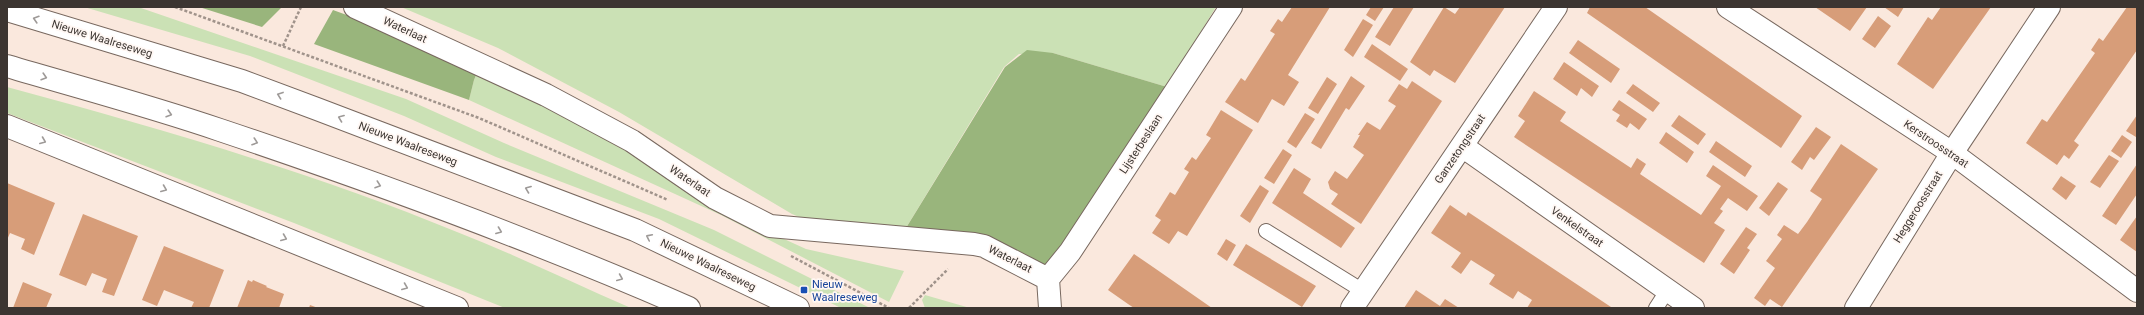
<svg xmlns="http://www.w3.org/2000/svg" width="2144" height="315" font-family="Roboto,sans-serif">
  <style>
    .green { fill: #cbe1b5 }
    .forest { fill: #99b57c }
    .building { fill: #d79d79 }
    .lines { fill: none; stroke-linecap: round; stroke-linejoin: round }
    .service-casing { stroke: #78685f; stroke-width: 16 }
    .minor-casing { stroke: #78685f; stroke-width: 24 }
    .tertiary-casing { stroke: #78685f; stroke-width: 24 }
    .path { stroke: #a0938b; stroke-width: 2.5; stroke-dasharray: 3 2; stroke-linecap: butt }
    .service { stroke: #fff; stroke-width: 14 }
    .minor { stroke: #fff; stroke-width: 22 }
    .tertiary { stroke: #fff; stroke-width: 22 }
    .oneway { stroke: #9e9a98 }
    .transit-dot { fill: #1a4fb4; stroke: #fff7f3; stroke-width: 1.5 }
    .labels { text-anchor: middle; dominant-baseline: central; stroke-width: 3.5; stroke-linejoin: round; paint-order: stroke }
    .street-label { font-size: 11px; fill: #3c3531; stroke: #fff7f3 }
    .transit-label { font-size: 11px; fill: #164399; stroke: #fff7f3; text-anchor: start }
  </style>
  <rect width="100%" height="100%" fill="#fae8dd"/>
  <!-- green -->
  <path class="green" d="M84,7H138L406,99L504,143L714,230L870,308H841L659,219L496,157L404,116L250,56Z
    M401,7H1216L1167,87L1053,53L1019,54L1004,67L898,241L818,225L792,214L619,112L498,48Z
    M479,68L569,115L753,225L806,249L904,271L889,302L721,215L469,100L474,80Z
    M7,87C158,128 311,172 457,232C516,255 573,283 631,308H505L294,223L7,113Z
    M925,295L970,308H925L922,300Z"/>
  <!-- forest -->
  <path class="forest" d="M199,7H282L262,27Z
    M333,10L426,44L479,68L474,80L469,100L314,44Z
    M1027,50L1053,53L1167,87L1053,268L898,241L1005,67Z"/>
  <!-- building -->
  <path class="building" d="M1292,7H1330L1288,75L1299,82L1284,106L1272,99L1258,123L1225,102L1241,78L1245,81L1275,34L1270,31L1278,19L1282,22Z
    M1371,7H1384L1375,21L1366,15Z
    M1394,7H1414L1390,46L1375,37Z
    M1444,7L1455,14L1460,7H1505L1455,83L1434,70L1430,76L1410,62Z
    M1590,7H1645L1802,116L1781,148L1587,13Z
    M1815,7H1867L1850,31Z
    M1884,7H1904L1898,17Z
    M1941,7H1991L1933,89L1897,64L1928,17L1932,20Z
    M2127,7H2137V50L2074,141L2079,145L2069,159L2064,155L2057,165L2026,143L2042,119L2047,122L2095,53L2091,50L2099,38L2103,41Z
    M1878,16L1891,26L1875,48L1862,39Z
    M1363,19L1373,25L1353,57L1344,50Z
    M1578,40L1620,69L1611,83L1569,53Z
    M1372,44L1408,69L1400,81L1364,57Z
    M1564,62L1599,86L1592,97L1581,88L1577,96L1553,79Z
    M1351,76L1365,86L1349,110L1346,108L1321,149L1311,143Z
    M1327,77L1337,84L1318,114L1308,108Z
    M1412,81L1442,101L1361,224L1331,204L1338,194L1330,189L1328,182L1335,171L1347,179L1364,155L1353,147L1360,135H1358L1367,122L1380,130L1396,106L1388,101L1399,84L1407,89Z
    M1633,84L1660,103L1653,112L1626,93Z
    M1534,91L1566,112L1560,121L1631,168L1637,158L1646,164L1640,174L1701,215L1721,186L1706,176L1713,165L1758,196L1747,211L1728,198L1720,209L1723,211L1714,223L1725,230L1704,263L1514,137L1525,121L1518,116Z
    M1619,100L1647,119L1639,130L1630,123L1627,128L1616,121L1620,115L1612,110Z
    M1221,110L1253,130L1187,236L1178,231L1169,244L1152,233L1161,220L1155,216L1170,192L1175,195L1189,172L1184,169L1192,157L1196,160L1211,138L1206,135Z
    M1305,113L1315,119L1296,148L1287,142Z
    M1679,115L1706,134L1698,145L1671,126Z
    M2137,115V135L2136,137L2126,131Z
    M1816,127L1831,137L1814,160L1810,157L1802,170L1791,162Z
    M1666,132L1694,152L1687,163L1659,143Z
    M2122,135L2132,142L2121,158L2111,151Z
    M1716,141L1752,166L1745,177L1709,152Z
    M1841,144L1878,169L1782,307L1770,299L1765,306L1754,298L1775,268L1766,261L1782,239L1777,235L1784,225L1798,234L1807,222L1822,199L1810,191Z
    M1283,149L1292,155L1274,184L1264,178Z
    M2109,155L2119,161L2100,188L2090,182Z
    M2137,164V194L2116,225L2102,216Z
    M1294,168L1311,179L1303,193L1355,228L1341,248L1272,203Z
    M2061,176L2076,186L2066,200L2052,189Z
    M1778,182L1788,189L1769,216L1759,208Z
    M7,183L55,203L34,255L21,249L25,239L10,233L7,240Z
    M1260,185L1269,191L1250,223L1240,216Z
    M1450,205L1466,216L1468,212L1611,307L1527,308L1532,300L1518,291L1513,299L1489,284L1495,275L1471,260L1461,274L1451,267L1461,253L1431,233Z
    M83,214L138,236L114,296L102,292L107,279L92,273L86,286L59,275Z
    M2137,216V252L2120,240Z
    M1746,227L1757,234L1747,248L1750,250L1734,274L1720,264Z
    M1226,239L1236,245L1227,261L1217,254Z
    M1246,244L1316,286L1302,307L1233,265Z
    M164,246L224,270L209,308H191L194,302L164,290L157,306L142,300Z
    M1134,254L1153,267L1212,308H1134L1128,304L1108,290Z
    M248,280L252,282L253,280L267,286L266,287L284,294L279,308H237Z
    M23,282L52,294L46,308H13Z
    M1416,290L1440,306L1445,299L1459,308H1404Z
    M310,305L318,308H309Z"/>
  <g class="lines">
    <defs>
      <path id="service" d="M1266,231L1363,291
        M1656,308L1667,291"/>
      <path id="minor" d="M355,7L546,95L632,141L715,198L770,226L974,244L984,246L1048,279
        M1728,7L1952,153L2137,291
        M7,126L457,308
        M1462,146L1693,308
        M1048,279L1070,252L1231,7
        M1048,279L1050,308
        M1352,308L1556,7
        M1856,308L1952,153L2049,7"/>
      <path id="tertiary" d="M7,10L242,81L317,109L635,230L798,308
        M7,66C78,87 150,106 220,130C378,183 536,241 689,308"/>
    </defs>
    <!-- service casing -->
    <use href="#service" class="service-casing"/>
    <!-- minor casing -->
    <use href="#minor" class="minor-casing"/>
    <!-- tertiary casing -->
    <use href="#tertiary" class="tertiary-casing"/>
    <!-- path -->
    <path class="path" d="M175,7L479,118L668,200
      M283,46L301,7
      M791,256L889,308
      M909,308L948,269"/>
    <!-- service -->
    <use href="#service" class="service"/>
    <!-- minor -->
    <use href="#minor" class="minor"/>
    <!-- tertiary -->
    <use href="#tertiary" class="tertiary"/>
  </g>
  <!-- one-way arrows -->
  <defs><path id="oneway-chevron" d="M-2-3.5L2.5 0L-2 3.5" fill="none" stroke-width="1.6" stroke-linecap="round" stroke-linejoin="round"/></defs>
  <g class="oneway">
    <use href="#oneway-chevron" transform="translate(36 19) rotate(-163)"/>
    <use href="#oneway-chevron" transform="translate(44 77) rotate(17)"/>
    <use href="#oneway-chevron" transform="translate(280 95) rotate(-160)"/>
    <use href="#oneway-chevron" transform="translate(169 114) rotate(17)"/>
    <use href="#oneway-chevron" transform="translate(341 118) rotate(-159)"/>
    <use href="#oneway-chevron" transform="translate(43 141) rotate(22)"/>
    <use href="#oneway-chevron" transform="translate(255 142) rotate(19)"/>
    <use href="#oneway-chevron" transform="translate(378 185) rotate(19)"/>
    <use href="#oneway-chevron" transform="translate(164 189) rotate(22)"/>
    <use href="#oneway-chevron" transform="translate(528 189) rotate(-159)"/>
    <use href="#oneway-chevron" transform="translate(499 231) rotate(21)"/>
    <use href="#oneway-chevron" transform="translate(649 237) rotate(-154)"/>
    <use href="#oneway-chevron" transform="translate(284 238) rotate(22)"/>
    <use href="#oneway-chevron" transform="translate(620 278) rotate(23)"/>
    <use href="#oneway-chevron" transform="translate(405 287) rotate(22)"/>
  </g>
  <!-- markers -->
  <rect class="transit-dot" x="800" y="286" width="8" height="8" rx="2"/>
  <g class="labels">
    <!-- street labels -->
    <g class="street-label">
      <text transform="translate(405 30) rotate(25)">Waterlaat</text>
      <text transform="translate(102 39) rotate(17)">Nieuwe Waalreseweg</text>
      <text transform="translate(408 144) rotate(21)">Nieuwe Waalreseweg</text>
      <text transform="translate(1141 144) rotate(-57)">Lijsterbeslaan</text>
      <text transform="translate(1936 144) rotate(34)">Kerstroosstraat</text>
      <text transform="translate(1460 149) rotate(-56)">Ganzetongstraat</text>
      <text transform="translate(690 181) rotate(34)">Waterlaat</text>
      <text transform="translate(1918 207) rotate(-58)">Heggeroosstraat</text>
      <text transform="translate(1577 227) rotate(35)">Venkelstraat</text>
      <text transform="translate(1010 259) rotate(27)">Waterlaat</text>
      <text transform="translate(708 265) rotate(26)">Nieuwe Waalreseweg</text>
    </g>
    <!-- transit labels -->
    <g class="transit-label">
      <text x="812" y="284">Nieuw<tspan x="812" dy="13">Waalreseweg</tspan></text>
    </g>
  </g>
  <!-- border -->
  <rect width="2144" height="315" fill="none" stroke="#3c3531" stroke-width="16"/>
</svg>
